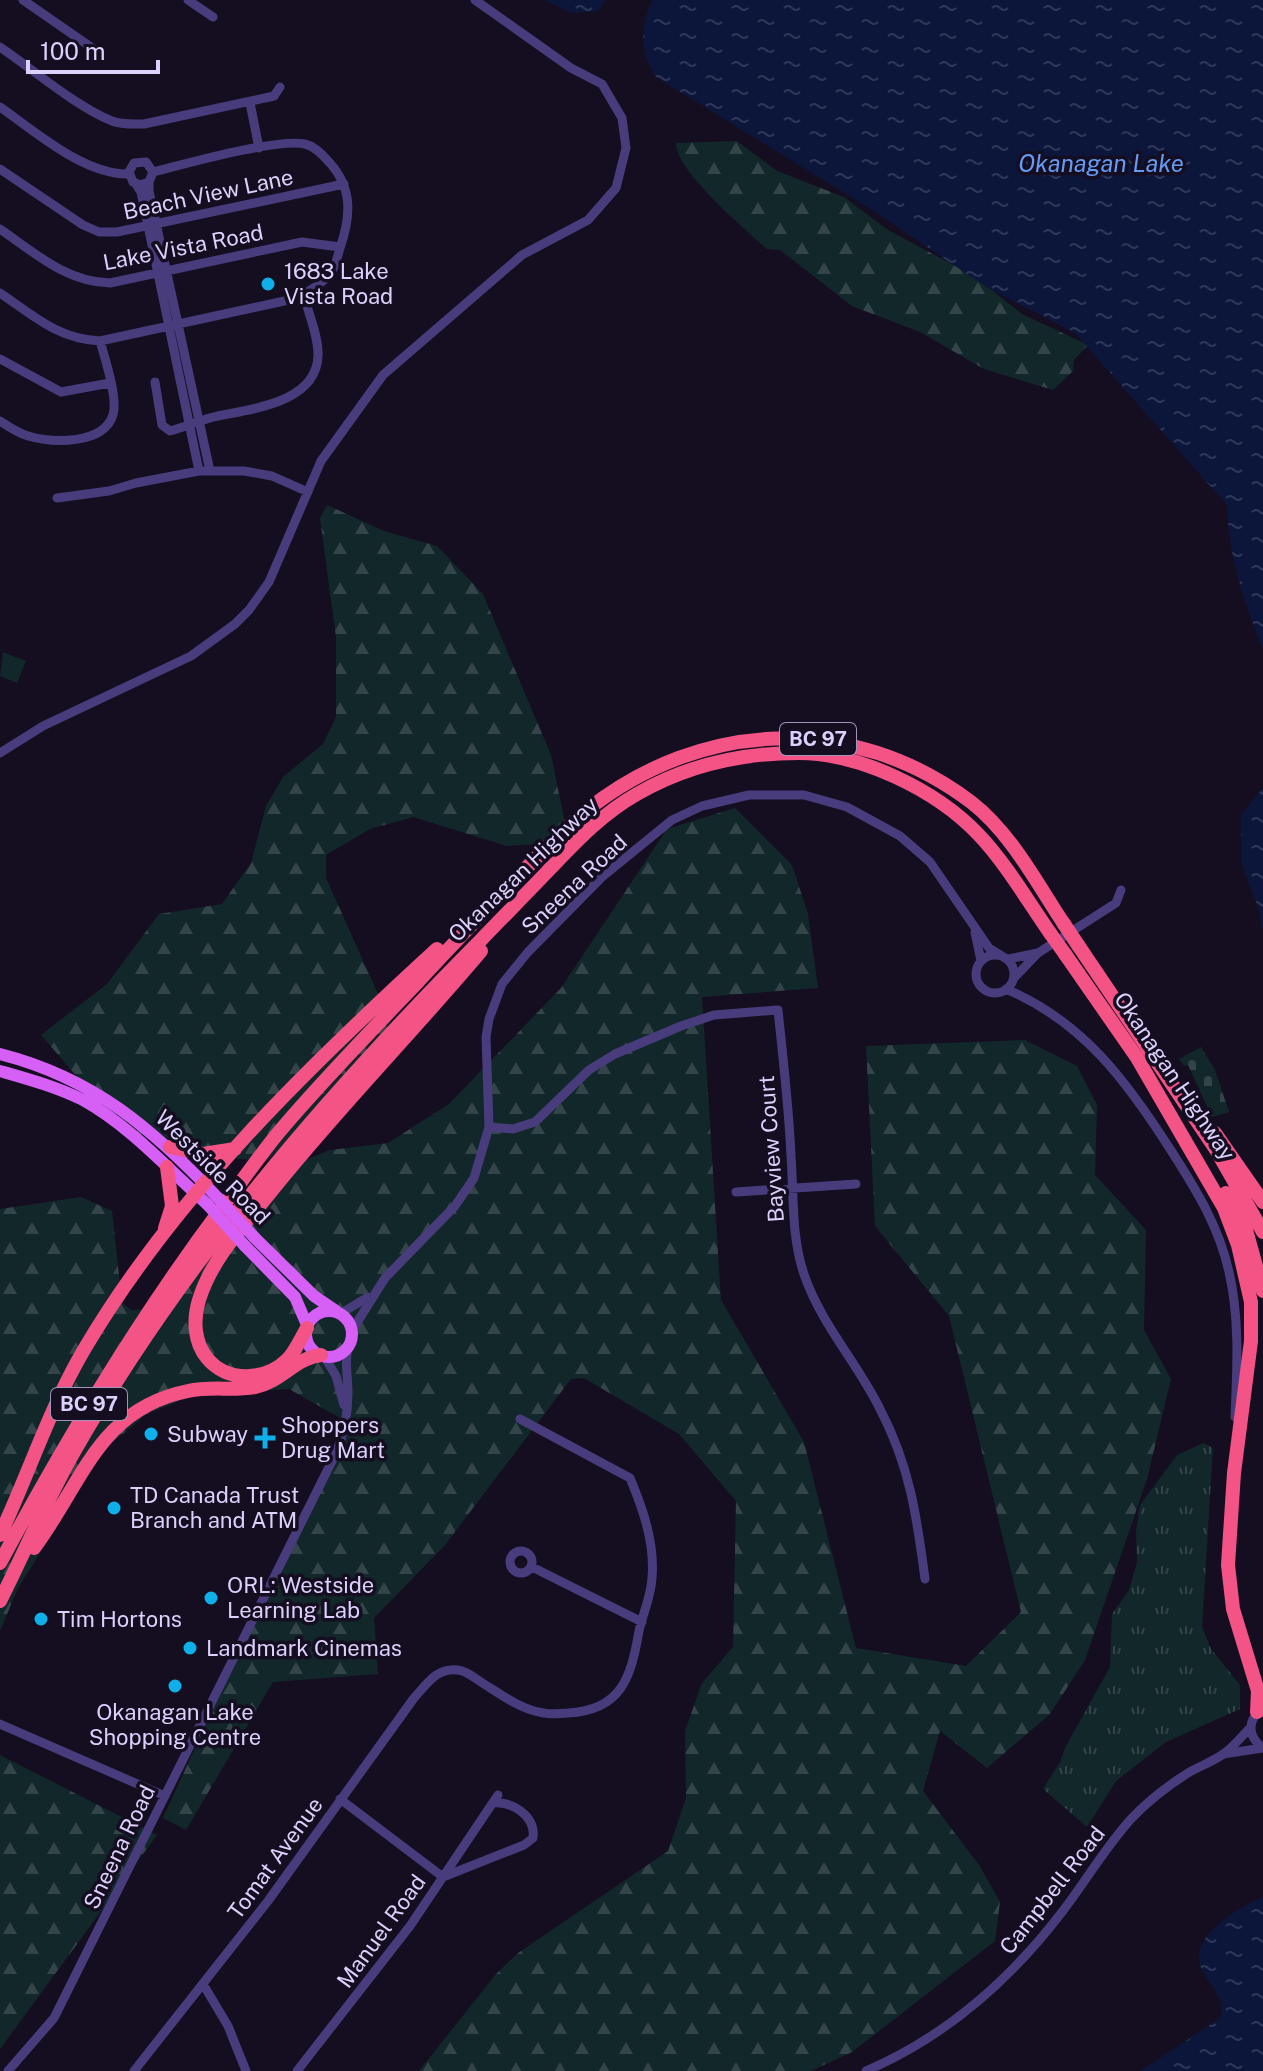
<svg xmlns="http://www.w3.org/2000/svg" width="1263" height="2071" font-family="'Public Sans',sans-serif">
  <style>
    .grass { fill: url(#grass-tufts) }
    .forest { fill: url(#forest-firs) }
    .cemetery { fill: url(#cemetery-stones) }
    .garden { fill: #12272a }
    .water { fill: url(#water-ripples) }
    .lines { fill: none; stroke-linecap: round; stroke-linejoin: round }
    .minor { stroke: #493c7c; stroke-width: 9 }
    .major { stroke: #d65ff5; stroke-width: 12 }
    .highway { stroke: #f45385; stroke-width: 14 }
    .major-bridge { stroke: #d65ff5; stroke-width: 12 }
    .highway-bridge { stroke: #f45385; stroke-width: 14 }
    .poi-dot { fill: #0fafea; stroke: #140e20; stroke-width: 3 }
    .labels { text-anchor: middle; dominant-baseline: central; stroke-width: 7; stroke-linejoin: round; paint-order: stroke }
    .shield { fill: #140e20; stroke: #a196ba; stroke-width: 2 }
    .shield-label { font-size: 20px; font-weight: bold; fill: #ddd0fc }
    .street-label { font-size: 22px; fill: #ddd0fc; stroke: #140e20 }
    .poi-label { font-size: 22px; fill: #ddd0fc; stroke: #140e20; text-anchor: start }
    .water-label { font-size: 24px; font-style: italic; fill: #659af5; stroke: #140e20 }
  </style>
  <defs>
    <pattern id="grass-tufts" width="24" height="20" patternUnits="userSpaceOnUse" patternTransform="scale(2)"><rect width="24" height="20" fill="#12272a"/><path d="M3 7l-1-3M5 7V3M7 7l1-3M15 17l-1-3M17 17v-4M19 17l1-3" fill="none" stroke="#34454a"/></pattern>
    <pattern id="forest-firs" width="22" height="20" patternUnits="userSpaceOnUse" patternTransform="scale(2)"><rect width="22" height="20" fill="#12272a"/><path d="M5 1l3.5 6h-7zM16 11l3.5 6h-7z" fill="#34454a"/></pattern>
    <pattern id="cemetery-stones" width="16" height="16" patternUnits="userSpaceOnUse" patternTransform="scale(2)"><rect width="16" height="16" fill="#12272a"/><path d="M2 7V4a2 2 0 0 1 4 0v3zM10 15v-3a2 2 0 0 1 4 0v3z" fill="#34454a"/></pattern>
    <pattern id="water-ripples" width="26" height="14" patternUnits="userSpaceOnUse" patternTransform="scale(2)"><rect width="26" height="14" fill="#0c163b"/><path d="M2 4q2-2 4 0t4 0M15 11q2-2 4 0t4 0" fill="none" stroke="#2f3758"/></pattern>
  </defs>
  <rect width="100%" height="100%" fill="#140e20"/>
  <!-- grass -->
  <path class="grass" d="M1203,1443L1213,1448L1202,1627L1211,1649L1240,1685V1709L1166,1742L1116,1781L1087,1827L1043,1789L1060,1762L1066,1746L1110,1667L1112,1614L1129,1590L1137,1562L1136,1531L1140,1505L1177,1455Z"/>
  <!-- forest -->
  <path class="forest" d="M737,141L777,171L844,197L888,230L974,276L1022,314L1088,345L1074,360L1073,371L1053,390L984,369L920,332L852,306L780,250L767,249C745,229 675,170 676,143Z
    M327,505L384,531L437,546L483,594L551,755L566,828L552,843L507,846L413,817L370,829L326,855V878L396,1034L267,1161L187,1155L123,1130L41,1035L107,984L159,914L222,904L251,863L266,806L283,777L323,744L336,717V637L320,518Z
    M735,808L792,865L808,914L818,988L702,997L721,1300L804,1442L856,1648L966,1666L1021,1612L949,1316L875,1226L866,1046L1025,1040L1077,1066L1097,1105L1095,1175L1146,1230L1144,1330L1171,1379L1147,1479L1085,1660L1050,1714L987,1768L940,1731L923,1791L979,1865L1000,1902L995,1941L852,2052L811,2071H419L496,1974L518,1953L668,1851L686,1798L685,1731L702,1683L733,1647L736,1501L679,1434L584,1378L571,1379L445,1545L374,1618L378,1674L273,1682L186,1830L163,1818L336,1441L340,1418L289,1389L192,1396L147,1414L107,1447L18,1588L0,1631V1209L81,1197L112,1211L122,1303L131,1310L144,1309L283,1169L330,1150L388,1143L449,1104L561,988L667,829Z
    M0,1755L157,1835L0,2049Z"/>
  <!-- cemetery -->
  <path class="cemetery" d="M1201,1047L1215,1070L1229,1112L1212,1117L1188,1065L1184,1066L1179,1059Z"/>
  <!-- garden -->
  <path class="garden" d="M3,652L26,661L17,683L0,676Z"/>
  <!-- water -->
  <path class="water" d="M545,0H605L599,11L572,13Z
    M652,0H1263V649C1243,599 1229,559 1227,505L1075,333L988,288L869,208L656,77C638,51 641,28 652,0Z
    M1263,788V932L1259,910L1242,864L1241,815Z
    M1263,1897V2071H1141L1220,2018C1227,2000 1211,1987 1203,1972C1184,1938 1237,1909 1263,1897Z"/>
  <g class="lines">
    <!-- minor -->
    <path class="minor" d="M23,0L98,52
      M188,0L213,17
      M0,47C31,68 78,108 112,121C122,125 133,124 144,124L274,96L280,87
      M250,103L259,148
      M0,107C36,132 84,175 129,174
      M0,169L83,225L99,232H117L344,184
      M149,182L140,185L133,182L129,172L134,163L146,162L153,172L149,182V191L210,471
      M136,184L141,192L199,471
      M0,229C35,253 66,282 110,283L302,242L340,247
      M0,293C34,316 58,339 100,341L298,298C310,290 324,283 332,271C336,264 338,255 340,248C351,216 353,188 329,162C323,155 314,146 305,144C277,138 185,164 153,172
      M0,359L61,392L110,383
      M155,382L162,425L170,431C186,427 202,419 218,416C251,409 316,403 318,356C319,337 308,313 304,295
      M0,421C9,427 18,433 28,436C53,443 103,445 113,415C118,398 105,359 100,341
      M57,498L109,491L136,483L199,471H244L272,476L308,492
      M0,753L43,726L191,656L235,624L249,610L269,582L321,461L383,375L522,255L588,220L616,188L626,148L622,118L602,84L571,68L475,0
      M975,932L981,961
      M976 974a19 19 0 1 1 38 0a19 19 0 1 1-38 0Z
      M1008,959L1038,953
      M1014,978L1038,953L1116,903L1121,890
      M1006,989C1084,1022 1128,1083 1172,1152C1197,1191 1219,1227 1229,1272C1240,1319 1237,1369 1235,1417
      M489,1127L513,1129L535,1122L589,1070L615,1054L681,1026L714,1015L778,1010C783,1059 789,1108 791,1156C794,1196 791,1239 805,1277C822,1325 858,1364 880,1409C910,1466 917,1518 925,1579
      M736,1192L856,1184
      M340,1314L368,1297
      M351,1332L385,1278L455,1206L474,1178L489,1127L486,1037L489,1019L502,984L528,952L602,877L672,820L702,806L749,795H804L847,807L900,836L930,862L989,948L1002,956
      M324,1356L336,1376L344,1405
      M510 1562a11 11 0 1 1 22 0a11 11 0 1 1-22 0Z
      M532,1567L642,1622
      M1260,1710C1247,1722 1248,1737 1263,1748
      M0,1724L165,1796
      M1223,1754L1263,1748
      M340,1799L443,1877
      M443,1877L524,1845L533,1838C536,1816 512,1801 493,1803
      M203,1984L228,2026L246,2071
      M8,2071L54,2018L335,1455C344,1435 348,1415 348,1393C348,1375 344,1361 349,1343
      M134,2071L268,1901L414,1698C427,1684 437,1667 458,1670C467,1671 476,1679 484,1684C503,1696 522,1710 544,1713C552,1715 561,1713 568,1713C622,1710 631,1677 639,1631C643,1613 651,1597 652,1578C655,1543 643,1509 630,1478L520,1419
      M297,2071L410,1926L498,1795
      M866,2071C945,2037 1010,1980 1062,1912C1086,1881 1104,1849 1131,1819C1146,1803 1169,1785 1188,1773C1200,1766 1214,1761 1225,1753C1235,1745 1243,1735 1251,1727"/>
    <!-- major -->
    <path class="major" d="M0,1054C94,1078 153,1129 218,1198
      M0,1071C28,1079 57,1087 83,1100C130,1126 168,1169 207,1204
      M254,1237L314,1296L336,1311
      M245,1246L295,1297L307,1325
      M306 1334a23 23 0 1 1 46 0a23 23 0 1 1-46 0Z"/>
    <!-- highway -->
    <path class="highway" d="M1078,945L1215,1148L1263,1232
      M1065,954L1140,1062
      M1136,1056L1224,1208L1238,1245L1251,1302V1341L1234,1473L1228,1565L1233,1609L1258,1691L1257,1712
      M1215,1133L1263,1202
      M170,1147L203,1154L235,1149
      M1226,1193L1246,1230L1263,1291
      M165,1228L172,1206L167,1167
      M307,1328C301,1338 296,1350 288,1359C266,1381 227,1383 207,1358C194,1342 193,1319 199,1300C211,1260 243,1226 269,1194C336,1110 412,1033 481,951
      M0,1535C29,1473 50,1407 85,1348C175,1196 307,1068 437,949
      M34,1548C82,1484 98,1409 188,1391C210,1386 233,1391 255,1387C281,1382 295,1358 321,1355
      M0,1563C67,1438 139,1318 224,1205C242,1181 260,1155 279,1132C322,1081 369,1033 415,985C446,951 478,918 510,885C535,859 560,832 587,810C702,719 853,713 971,802C1011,833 1036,882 1064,924
      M0,1601C25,1551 47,1499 75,1450C184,1260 327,1095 481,940C502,918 524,896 545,874C574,844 600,815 637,794C687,765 742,753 799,753C860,753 936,790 978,834C1005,862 1027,900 1050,933"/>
    <!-- major-bridge -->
    <path class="major-bridge" d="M218,1198L254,1237
      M207,1204L245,1246"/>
    <!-- highway-bridge -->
    <path class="highway-bridge" d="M1064,924L1078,945
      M1050,933L1065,954"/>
  </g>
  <!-- markers -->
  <g class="poi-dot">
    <circle cx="268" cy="284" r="8"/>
    <circle cx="151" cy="1434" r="8"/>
    <path d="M261 1426h8v8h8v8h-8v8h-8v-8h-8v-8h8z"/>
    <circle cx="114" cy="1508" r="8"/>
    <circle cx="211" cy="1598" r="8"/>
    <circle cx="41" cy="1619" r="8"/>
    <circle cx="190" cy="1648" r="8"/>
    <circle cx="175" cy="1686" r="8"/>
  </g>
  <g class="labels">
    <!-- shield labels -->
    <g class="shield">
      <rect x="780" y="723" width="76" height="32" rx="6"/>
      <rect x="51" y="1388" width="76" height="32" rx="6"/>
    </g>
    <g class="shield-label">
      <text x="818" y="739">BC 97</text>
      <text x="89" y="1404">BC 97</text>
    </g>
    <!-- street labels -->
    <g class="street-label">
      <text transform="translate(208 194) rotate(-12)">Beach View Lane</text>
      <text transform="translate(183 247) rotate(-11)">Lake Vista Road</text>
      <text transform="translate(523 869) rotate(-44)">Okanagan Highway</text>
      <text transform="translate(574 884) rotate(-43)">Sneena Road</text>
      <text transform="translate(1175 1076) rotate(56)">Okanagan Highway</text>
      <text transform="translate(771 1149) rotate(-94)">Bayview Court</text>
      <text transform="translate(213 1167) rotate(45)">Westside Road</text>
      <text transform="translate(119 1847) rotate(-64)">Sneena Road</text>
      <text transform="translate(275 1858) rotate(-54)">Tomat Avenue</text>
      <text transform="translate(1052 1890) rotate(-52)">Campbell Road</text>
      <text transform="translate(381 1931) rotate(-54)">Manuel Road</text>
    </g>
    <!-- poi labels -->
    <g class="poi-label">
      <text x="284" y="271">1683 Lake<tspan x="284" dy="25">Vista Road</tspan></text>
      <text x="281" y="1425">Shoppers<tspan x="281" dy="25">Drug Mart</tspan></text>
      <text x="167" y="1434">Subway</text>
      <text x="130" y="1495">TD Canada Trust<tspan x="130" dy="25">Branch and ATM</tspan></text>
      <text x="227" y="1585">ORL: Westside<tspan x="227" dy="25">Learning Lab</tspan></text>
      <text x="57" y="1619">Tim Hortons</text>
      <text x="206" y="1648">Landmark Cinemas</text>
      <text x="175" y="1712" text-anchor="middle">Okanagan Lake<tspan x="175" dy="25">Shopping Centre</tspan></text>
    </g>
    <!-- water labels -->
    <g class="water-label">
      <text x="1101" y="163">Okanagan Lake</text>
    </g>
  </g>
  <!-- scale -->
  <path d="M28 60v12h130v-12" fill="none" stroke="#ddd0fc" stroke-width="4"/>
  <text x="40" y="60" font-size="24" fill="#ddd0fc" stroke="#140e20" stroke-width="6" paint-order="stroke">100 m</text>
</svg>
